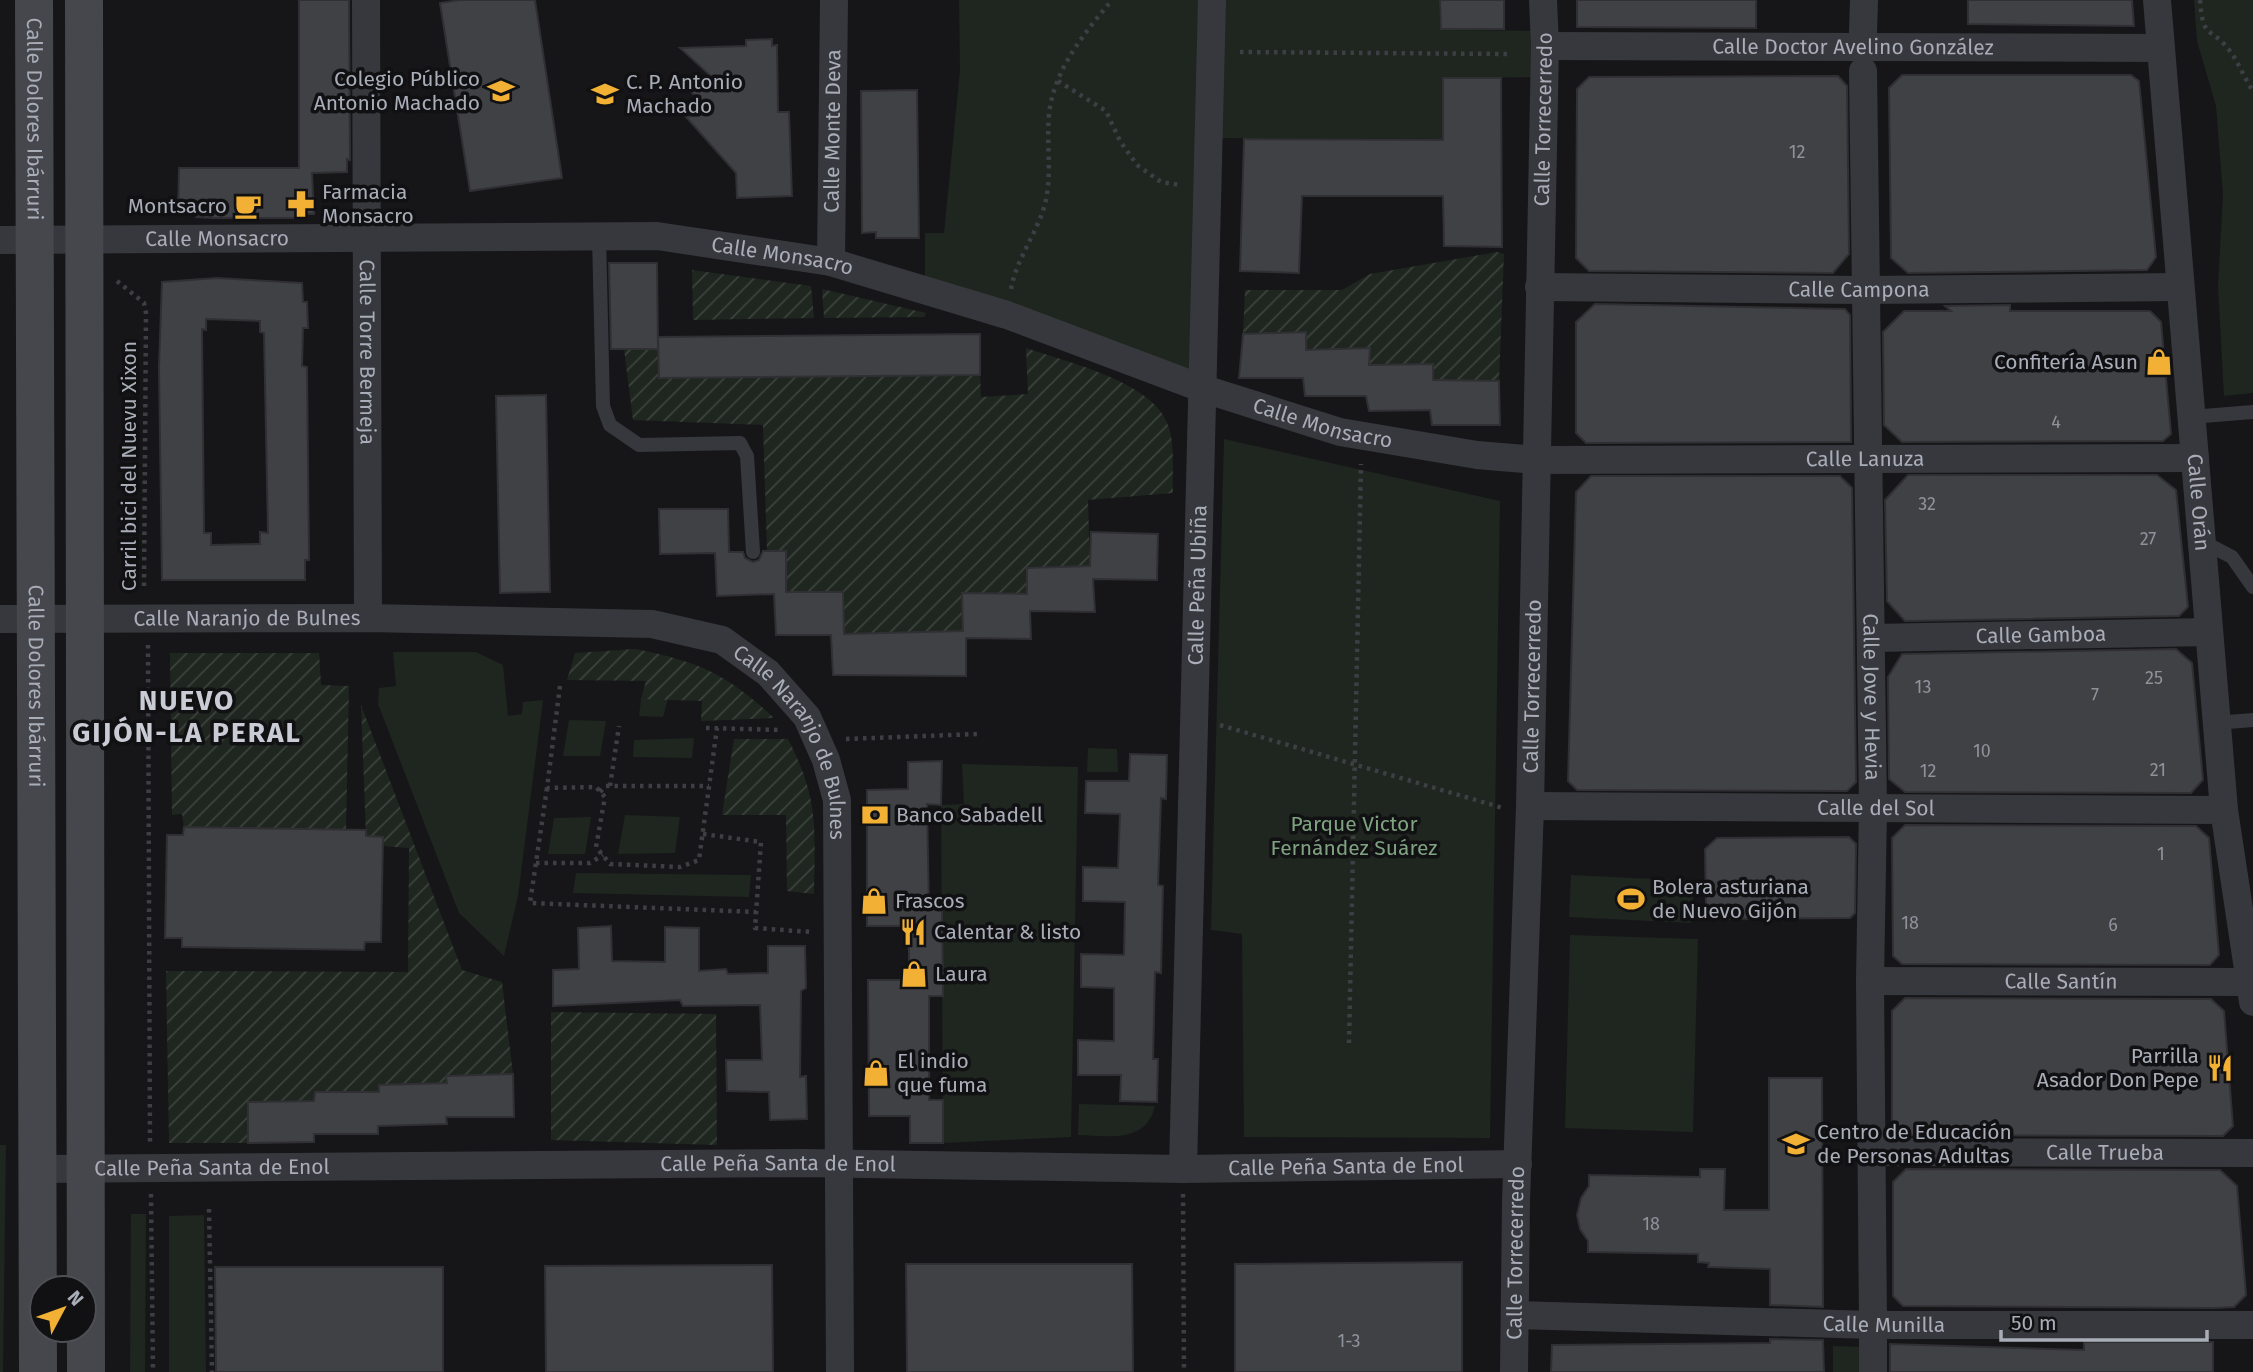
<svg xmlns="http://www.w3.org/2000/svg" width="2253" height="1372" font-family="'Fira Sans',sans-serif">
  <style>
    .green { fill: #1e261f }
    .garden { fill: url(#garden-furrows) }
    .building { fill: #404145; stroke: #303034; stroke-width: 2; fill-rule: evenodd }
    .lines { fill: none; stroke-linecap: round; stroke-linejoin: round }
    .path { stroke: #3d3f44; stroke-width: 4.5; stroke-dasharray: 3.5 5; stroke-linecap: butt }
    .lane { stroke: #37383d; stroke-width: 14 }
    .street { stroke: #37383d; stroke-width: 28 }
    .secondary { stroke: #45474d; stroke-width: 38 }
    .labels { text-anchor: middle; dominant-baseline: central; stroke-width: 7; stroke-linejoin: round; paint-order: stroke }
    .number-label { font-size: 18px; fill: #8e929b }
    .street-label { font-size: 21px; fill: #a8adb8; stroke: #111113 }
    .poi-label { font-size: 21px; fill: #a8adb8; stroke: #111113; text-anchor: start }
    .park-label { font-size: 21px; fill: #7fa381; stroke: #111113 }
    .district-label { font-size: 28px; font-weight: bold; letter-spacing: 2px; fill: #c9ccd4; stroke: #111113 }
  </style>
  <defs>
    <pattern id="garden-furrows" width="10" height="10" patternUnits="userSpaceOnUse" patternTransform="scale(1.75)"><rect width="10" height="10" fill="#1e261f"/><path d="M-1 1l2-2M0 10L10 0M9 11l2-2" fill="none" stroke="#3c433d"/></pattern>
  </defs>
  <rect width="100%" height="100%" fill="#161618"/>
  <!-- green -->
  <path class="green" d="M959,0H1439L1440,30L1544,31V77L1442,78L1443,139L1208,138L1201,388L925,289V233H944L960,70Z
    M2194,0H2253V393L2224,396L2218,286L2223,195L2216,106L2197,41Z
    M1224,439L1500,501L1490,1138L1244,1137L1242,934L1211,930Z
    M393,652H476L503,665L508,716L522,714L523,702L543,700L518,896L504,956L459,913L378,704L379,688L396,686Z
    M641,699H668L663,717L639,716Z
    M569,720L606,721L600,756H563Z
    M694,738L692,758L633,757L634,740Z
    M1088,748L1117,749L1118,772H1087Z
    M962,764L1078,767L1071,1137L943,1143L941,805L964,804Z
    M625,815L680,817L675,853L618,854Z
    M591,817L585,854H548L554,818Z
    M576,873L751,875L749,897L573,893Z
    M1571,875L1694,881L1691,923L1569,917Z
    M1570,935L1698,939L1693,1132L1565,1128Z
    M1079,1104L1155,1106C1146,1144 1108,1136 1078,1135Z
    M0,1145H6L3,1372H0Z
    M131,1214H146L145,1372H130Z
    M204,1215L206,1372H169V1216Z
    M1833,1346L1864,1347V1372H1833Z"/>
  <!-- garden -->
  <path class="garden" d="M1497,252L1504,254L1499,381L1433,380V364L1369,365V348L1306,350V332L1243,334L1245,290H1342L1370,274Z
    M692,270L811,286L814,318L693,320Z
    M822,289L926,313L924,317L824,318Z
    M1026,348C1066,362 1157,382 1169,428C1175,448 1172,472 1173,493L1088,500L1090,566L1027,568V594H963V631L844,634L843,592H786V551H767L763,425L633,420L624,349H659V378L980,375L981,397L1028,394Z
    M635,649C698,661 727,674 774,718L701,721L702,701L641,699L646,681L567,680L575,653Z
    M170,653H319L321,685L349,686L346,830L184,827L182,814L172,815Z
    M361,705L462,970L502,982L513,1074L447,1076V1083L379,1085V1092H315L314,1101L248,1102V1143H169L166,971L408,972L409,848L382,846V837L366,836Z
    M734,739H788C819,799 815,828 814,894L787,891L786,815H722Z
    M551,1012L716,1014L717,1145L551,1140Z"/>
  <!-- building -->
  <path class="building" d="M299,0H349L350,160L347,159V172L312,173L314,214H297L298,218H213L196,217V213L178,214L179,168H299Z
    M460,0H535L562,178L470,191L440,3Z
    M1440,0H1504V29H1441Z
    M1577,0H1756V28L1577,27Z
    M1968,0H2132L2134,26L1968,24Z
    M772,39V46L777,45L778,112H789L792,196L737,198L736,173L686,117L712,113L682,83L713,78L680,48L746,46V40Z
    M1902,75H2131L2139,81L2156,257L2147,270L1908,273L1891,258L1889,88Z
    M1838,76L1847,86L1849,254L1833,273L1589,271L1576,258L1577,89L1589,77Z
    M1443,78H1501L1502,247L1444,246L1443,196H1302L1299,273L1240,271L1244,139L1443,140Z
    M917,90L919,238H876V232L862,233L861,91Z
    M609,263H657L658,349H611Z
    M217,278L302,283L303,302H307L308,328H303L302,366L307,367L309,560H305V580H162L159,367L162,282ZM206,319L260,321V332L264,333L268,533L260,532V544L211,545V533H204L202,329L206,330Z
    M1595,304L1845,309L1850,315L1851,442L1586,443L1576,433V322Z
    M2010,305V311H2150L2161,322L2171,434L2163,441L1902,442L1884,425L1883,332L1904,311H1951L1945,306Z
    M1306,332V350L1370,348L1369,365L1433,364V380L1499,381L1500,425H1432L1430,410L1369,411L1366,396H1305L1303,378H1239L1243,334Z
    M980,334V375L659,378L658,337Z
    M546,395L550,592L500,593L496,396Z
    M1908,475H2157L2176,490L2188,607L2179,616L1905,621L1887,601L1885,500Z
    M1591,476H1840L1852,488L1856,782L1847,791L1577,790L1568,781L1576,492Z
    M659,509H728L729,552H743L745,558L753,562L759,560L763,551H786V592H843L844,634L963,631L962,593L1027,594V568L1090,566L1091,532L1158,534L1157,580L1093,579L1095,612L1030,611L1031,639L966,638V676L833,675L831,635H776L774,594L717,596L715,553L660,554Z
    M2176,649L2192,663L2203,780L2191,793L1905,792L1889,779L1888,677L1902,654Z
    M1130,754L1167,755L1166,799L1161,798L1158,885L1163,886L1161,973L1155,972L1153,1059H1158L1157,1102L1120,1101L1121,1075H1078V1040L1114,1041V988L1081,987V954L1124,955L1125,902L1083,901V867L1118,868L1120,814L1085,813L1086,781H1129Z
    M942,761L941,805L927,804L929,910L942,909L943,996H929V1100H943V1143H910V1116H869L868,980H909V953L908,926H867V790L908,789V762Z
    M1905,825L2196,826L2209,838L2219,955L2210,965L1902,964L1893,956L1892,838Z
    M184,827L366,830V836L383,837L381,942H365L364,950L182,947V938H165L167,835H183Z
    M1849,837L1856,844L1855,913L1850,918L1718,919L1706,907L1705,849L1717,838Z
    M611,926L612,961L665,962V927L699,928V971L726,969L728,974L768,973V946H805L806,988L801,991L800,1077L806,1076L807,1119L770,1120L769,1092L727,1091L726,1060H762L760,1005L683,1006L680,1000L553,1006V970L579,969L578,928Z
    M1905,998L2211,999L2224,1011L2233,1126L2223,1136L1905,1135L1892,1124V1011Z
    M513,1074L514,1117H446L447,1124L378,1126V1134H314V1142L248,1143V1102L314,1101L315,1092H379V1085L447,1083L446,1076Z
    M1769,1078H1822L1823,1307L1770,1305V1269L1708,1267L1709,1263L1698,1262V1254L1588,1252V1241L1580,1229L1577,1215L1581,1198L1589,1186V1175L1700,1177V1169H1725L1724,1210H1769Z
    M1906,1169L2220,1170L2237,1186L2246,1295L2234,1307L2214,1308L1903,1306L1893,1296V1182Z
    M1462,1262V1372H1235V1264Z
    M906,1264H1132L1133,1372H907Z
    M772,1265L773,1372H546L545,1266Z
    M215,1267H443V1372H216Z
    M1770,1339L1823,1340L1824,1372H1551L1552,1345L1770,1343Z
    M2084,1342H2213V1372H1890V1344L2084,1350Z"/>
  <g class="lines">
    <!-- path -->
    <path class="path" d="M2200,0C2203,41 2210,25 2230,51C2239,63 2244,78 2253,91
      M1240,52L1510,54
      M1058,81L1106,111L1120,141L1137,165L1161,182L1181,185
      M117,281L144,303L146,313L144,591
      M1011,289C1016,260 1037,233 1045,204C1053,173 1045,138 1050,107C1057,66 1086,31 1112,0
      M148,645L150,1144
      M560,686L547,788L596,787L605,797L596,847L610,864L680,867L699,860L717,728
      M1220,725L1503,808
      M706,728L782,730
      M846,739L977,734
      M610,786L619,726
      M547,788L530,903L756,912
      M600,792L606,786H709
      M703,834L761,842L755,928L811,932
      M536,863H590L603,855
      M1349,1043L1361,464
      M151,1194L153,1372
      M1183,1194L1184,1372
      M209,1209L212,1372"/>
    <!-- lane -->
    <path class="lane" d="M599,236L603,406L610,425L639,445L740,443L747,456L753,552
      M2191,417L2253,412
      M2203,542L2232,557L2253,587
      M2216,723L2253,720"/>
    <!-- street -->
    <g class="street">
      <path id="s1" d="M366,0L368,618"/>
      <path id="s2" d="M2157,0L2224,810L2253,1002"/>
      <path d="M1863,33L1864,0"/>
      <path id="s3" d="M1545,46L2160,48"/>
      <path id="s4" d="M1863,71L1873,808L1870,981L1873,1325"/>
      <path id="s5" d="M0,240L657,236L831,262L1007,315L1201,388L1340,432L1477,455L1536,460L2195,458"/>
      <path id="s6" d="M831,262L834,0"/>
      <path id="s7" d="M1539,287L1865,290L2180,287"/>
      <path id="s8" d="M0,619L368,618L652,624L722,640L768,673L807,717L826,760L837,800L840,1372"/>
      <path id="s9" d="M1871,638L2209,632"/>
      <path id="s10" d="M1530,806L2224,810"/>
      <path id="s11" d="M1870,981L2251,982"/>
      <path id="s12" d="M1872,1152L2253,1153"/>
      <path id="s13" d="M40,1169L803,1163L1183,1169L1518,1164"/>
      <path id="s14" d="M1183,1169L1212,0"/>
      <path id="s15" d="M1515,1315L1873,1325H2253"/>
      <path id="s16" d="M1514,1372L1516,1201L1530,806L1545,46L1543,0"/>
      <path d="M1873,1372V1340"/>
    </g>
    <!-- secondary -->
    <g class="secondary">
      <path id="s17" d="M34,0L38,1372"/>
      <path d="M84,0L86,1372"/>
    </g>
  </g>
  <!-- icons -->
  <defs>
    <symbol id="school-bare" viewBox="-9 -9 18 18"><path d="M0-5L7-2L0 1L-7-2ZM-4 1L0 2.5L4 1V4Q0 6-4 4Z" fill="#f2b134" stroke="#111113" stroke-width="2.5" paint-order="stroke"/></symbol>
    <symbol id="pharmacy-bare" viewBox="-9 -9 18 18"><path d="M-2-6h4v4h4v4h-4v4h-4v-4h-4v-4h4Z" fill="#f2b134" stroke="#111113" stroke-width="2.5" paint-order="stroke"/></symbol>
    <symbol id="cafe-bare" viewBox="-9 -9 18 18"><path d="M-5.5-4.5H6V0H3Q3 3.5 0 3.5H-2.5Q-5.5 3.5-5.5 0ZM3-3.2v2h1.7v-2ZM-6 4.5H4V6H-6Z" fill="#f2b134" stroke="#111113" stroke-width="2.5" paint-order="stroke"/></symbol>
    <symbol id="shop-bare" viewBox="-9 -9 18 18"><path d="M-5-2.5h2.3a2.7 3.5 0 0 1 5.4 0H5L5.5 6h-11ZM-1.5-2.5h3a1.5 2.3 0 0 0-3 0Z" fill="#f2b134" stroke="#111113" stroke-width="2.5" paint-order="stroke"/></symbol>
    <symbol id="bank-bare" viewBox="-9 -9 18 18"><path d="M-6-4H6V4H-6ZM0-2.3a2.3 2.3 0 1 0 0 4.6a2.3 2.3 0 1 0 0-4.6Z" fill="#f2b134" stroke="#111113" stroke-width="2.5" paint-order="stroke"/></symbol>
    <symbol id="stadium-bare" viewBox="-9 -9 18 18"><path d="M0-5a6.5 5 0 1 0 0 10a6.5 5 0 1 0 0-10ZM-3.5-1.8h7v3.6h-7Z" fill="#f2b134" stroke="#111113" stroke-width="2.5" paint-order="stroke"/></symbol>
    <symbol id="restaurant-bare" viewBox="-9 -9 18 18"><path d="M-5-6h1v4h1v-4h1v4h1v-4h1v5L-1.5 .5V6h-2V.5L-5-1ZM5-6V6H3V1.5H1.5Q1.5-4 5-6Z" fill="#f2b134" stroke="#111113" stroke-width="2.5" paint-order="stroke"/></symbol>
  </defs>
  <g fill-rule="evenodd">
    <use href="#school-bare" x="482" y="72" width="38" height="38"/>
    <use href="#school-bare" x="586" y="75" width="38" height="38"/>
    <use href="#pharmacy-bare" x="282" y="185" width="38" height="38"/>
    <use href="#cafe-bare" x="229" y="187" width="38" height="38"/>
    <use href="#shop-bare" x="2140" y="343" width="38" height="38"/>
    <use href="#bank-bare" x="856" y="796" width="38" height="38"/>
    <use href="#stadium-bare" x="1612" y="880" width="38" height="38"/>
    <use href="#shop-bare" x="855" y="882" width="38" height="38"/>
    <use href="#restaurant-bare" x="894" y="913" width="38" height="38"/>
    <use href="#shop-bare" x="895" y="955" width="38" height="38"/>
    <use href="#restaurant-bare" x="2201" y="1049" width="38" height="38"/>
    <use href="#shop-bare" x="857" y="1054" width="38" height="38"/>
    <use href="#school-bare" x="1777" y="1125" width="38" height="38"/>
  </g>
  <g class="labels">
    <!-- number labels -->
    <g class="number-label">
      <text x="1797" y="152">12</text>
      <text x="2056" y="422">4</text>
      <text x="1927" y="504">32</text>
      <text x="2148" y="539">27</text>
      <text x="2154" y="678">25</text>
      <text x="1923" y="687">13</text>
      <text x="2095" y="695">7</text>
      <text x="1982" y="751">10</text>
      <text x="2158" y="770">21</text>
      <text x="1928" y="771">12</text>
      <text x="2161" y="854">1</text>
      <text x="1910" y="923">18</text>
      <text x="2113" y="925">6</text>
      <text x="1651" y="1224">18</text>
      <text x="1349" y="1341">1-3</text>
    </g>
    <!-- street labels -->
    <g class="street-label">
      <text stroke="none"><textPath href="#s3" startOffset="308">Calle Doctor Avelino González</textPath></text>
      <text stroke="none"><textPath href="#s17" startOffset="119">Calle Dolores Ibárruri</textPath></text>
      <text stroke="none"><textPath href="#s16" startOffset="1253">Calle Torrecerredo</textPath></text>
      <text stroke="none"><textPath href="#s6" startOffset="131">Calle Monte Deva</textPath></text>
      <text stroke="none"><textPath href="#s5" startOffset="217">Calle Monsacro</textPath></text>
      <text stroke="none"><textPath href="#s5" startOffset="784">Calle Monsacro</textPath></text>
      <text stroke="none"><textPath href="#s7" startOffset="320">Calle Campona</textPath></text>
      <text stroke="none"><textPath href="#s1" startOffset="352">Calle Torre Bermeja</textPath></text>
      <text stroke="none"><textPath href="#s5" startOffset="1351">Calle Monsacro</textPath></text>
      <text stroke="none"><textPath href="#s5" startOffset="1897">Calle Lanuza</textPath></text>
      <text transform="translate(129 466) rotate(-90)">Carril bici del Nuevu Xixon</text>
      <text stroke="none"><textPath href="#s2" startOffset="504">Calle Orán</textPath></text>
      <text stroke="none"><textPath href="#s14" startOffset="584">Calle Peña Ubiña</textPath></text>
      <text stroke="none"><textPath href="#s8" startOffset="247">Calle Naranjo de Bulnes</textPath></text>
      <text stroke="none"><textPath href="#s9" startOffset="170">Calle Gamboa</textPath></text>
      <text stroke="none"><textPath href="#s17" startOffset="686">Calle Dolores Ibárruri</textPath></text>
      <text stroke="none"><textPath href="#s16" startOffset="686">Calle Torrecerredo</textPath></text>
      <text stroke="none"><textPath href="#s4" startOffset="626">Calle Jove y Hevia</textPath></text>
      <text stroke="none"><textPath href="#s8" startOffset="854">Calle Naranjo de Bulnes</textPath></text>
      <text stroke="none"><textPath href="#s10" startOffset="346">Calle del Sol</textPath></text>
      <text stroke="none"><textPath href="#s11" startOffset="191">Calle Santín</textPath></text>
      <text stroke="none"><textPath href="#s12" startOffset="233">Calle Trueba</textPath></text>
      <text stroke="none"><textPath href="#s13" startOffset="738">Calle Peña Santa de Enol</textPath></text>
      <text stroke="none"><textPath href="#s13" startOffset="1306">Calle Peña Santa de Enol</textPath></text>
      <text stroke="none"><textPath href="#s13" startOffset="172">Calle Peña Santa de Enol</textPath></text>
      <text stroke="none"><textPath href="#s16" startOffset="119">Calle Torrecerredo</textPath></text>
      <text stroke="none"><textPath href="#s15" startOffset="369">Calle Munilla</textPath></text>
    </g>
    <!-- poi labels -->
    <g class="poi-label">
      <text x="480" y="79" text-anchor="end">Colegio Público<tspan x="480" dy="24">Antonio Machado</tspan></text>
      <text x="626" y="82">C. P. Antonio<tspan x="626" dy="24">Machado</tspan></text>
      <text x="322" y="192">Farmacia<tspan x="322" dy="24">Monsacro</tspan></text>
      <text x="227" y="206" text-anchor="end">Montsacro</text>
      <text x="2138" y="362" text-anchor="end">Confitería Asun</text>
      <text x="896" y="815">Banco Sabadell</text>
      <text x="1652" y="887">Bolera asturiana<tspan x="1652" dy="24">de Nuevo Gijón</tspan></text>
      <text x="895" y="901">Frascos</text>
      <text x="934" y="932">Calentar &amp; listo</text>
      <text x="935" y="974">Laura</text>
      <text x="2199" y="1056" text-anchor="end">Parrilla<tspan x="2199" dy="24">Asador Don Pepe</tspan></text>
      <text x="897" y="1061">El indio<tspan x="897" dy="24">que fuma</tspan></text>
      <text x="1817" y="1132">Centro de Educación<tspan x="1817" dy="24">de Personas Adultas</tspan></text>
    </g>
    <!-- park labels -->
    <g class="park-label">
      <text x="1354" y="824">Parque Victor<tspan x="1354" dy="24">Fernández Suárez</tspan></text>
    </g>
    <!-- district labels -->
    <g class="district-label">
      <text x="187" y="700">NUEVO<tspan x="187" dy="32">GIJÓN-LA PERAL</tspan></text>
    </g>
  </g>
  <!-- north arrow -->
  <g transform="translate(63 1309) rotate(49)"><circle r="33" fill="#111113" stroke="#4d4f55" stroke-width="2"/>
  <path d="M0-5L12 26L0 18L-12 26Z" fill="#f2b134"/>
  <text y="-10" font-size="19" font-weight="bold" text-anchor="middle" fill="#a8adb8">N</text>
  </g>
  <!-- scale -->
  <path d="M2001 1330v10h206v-10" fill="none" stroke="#a8adb8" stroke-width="3.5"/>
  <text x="2011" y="1330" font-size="21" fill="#a8adb8" stroke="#111113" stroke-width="5" paint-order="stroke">50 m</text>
</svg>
